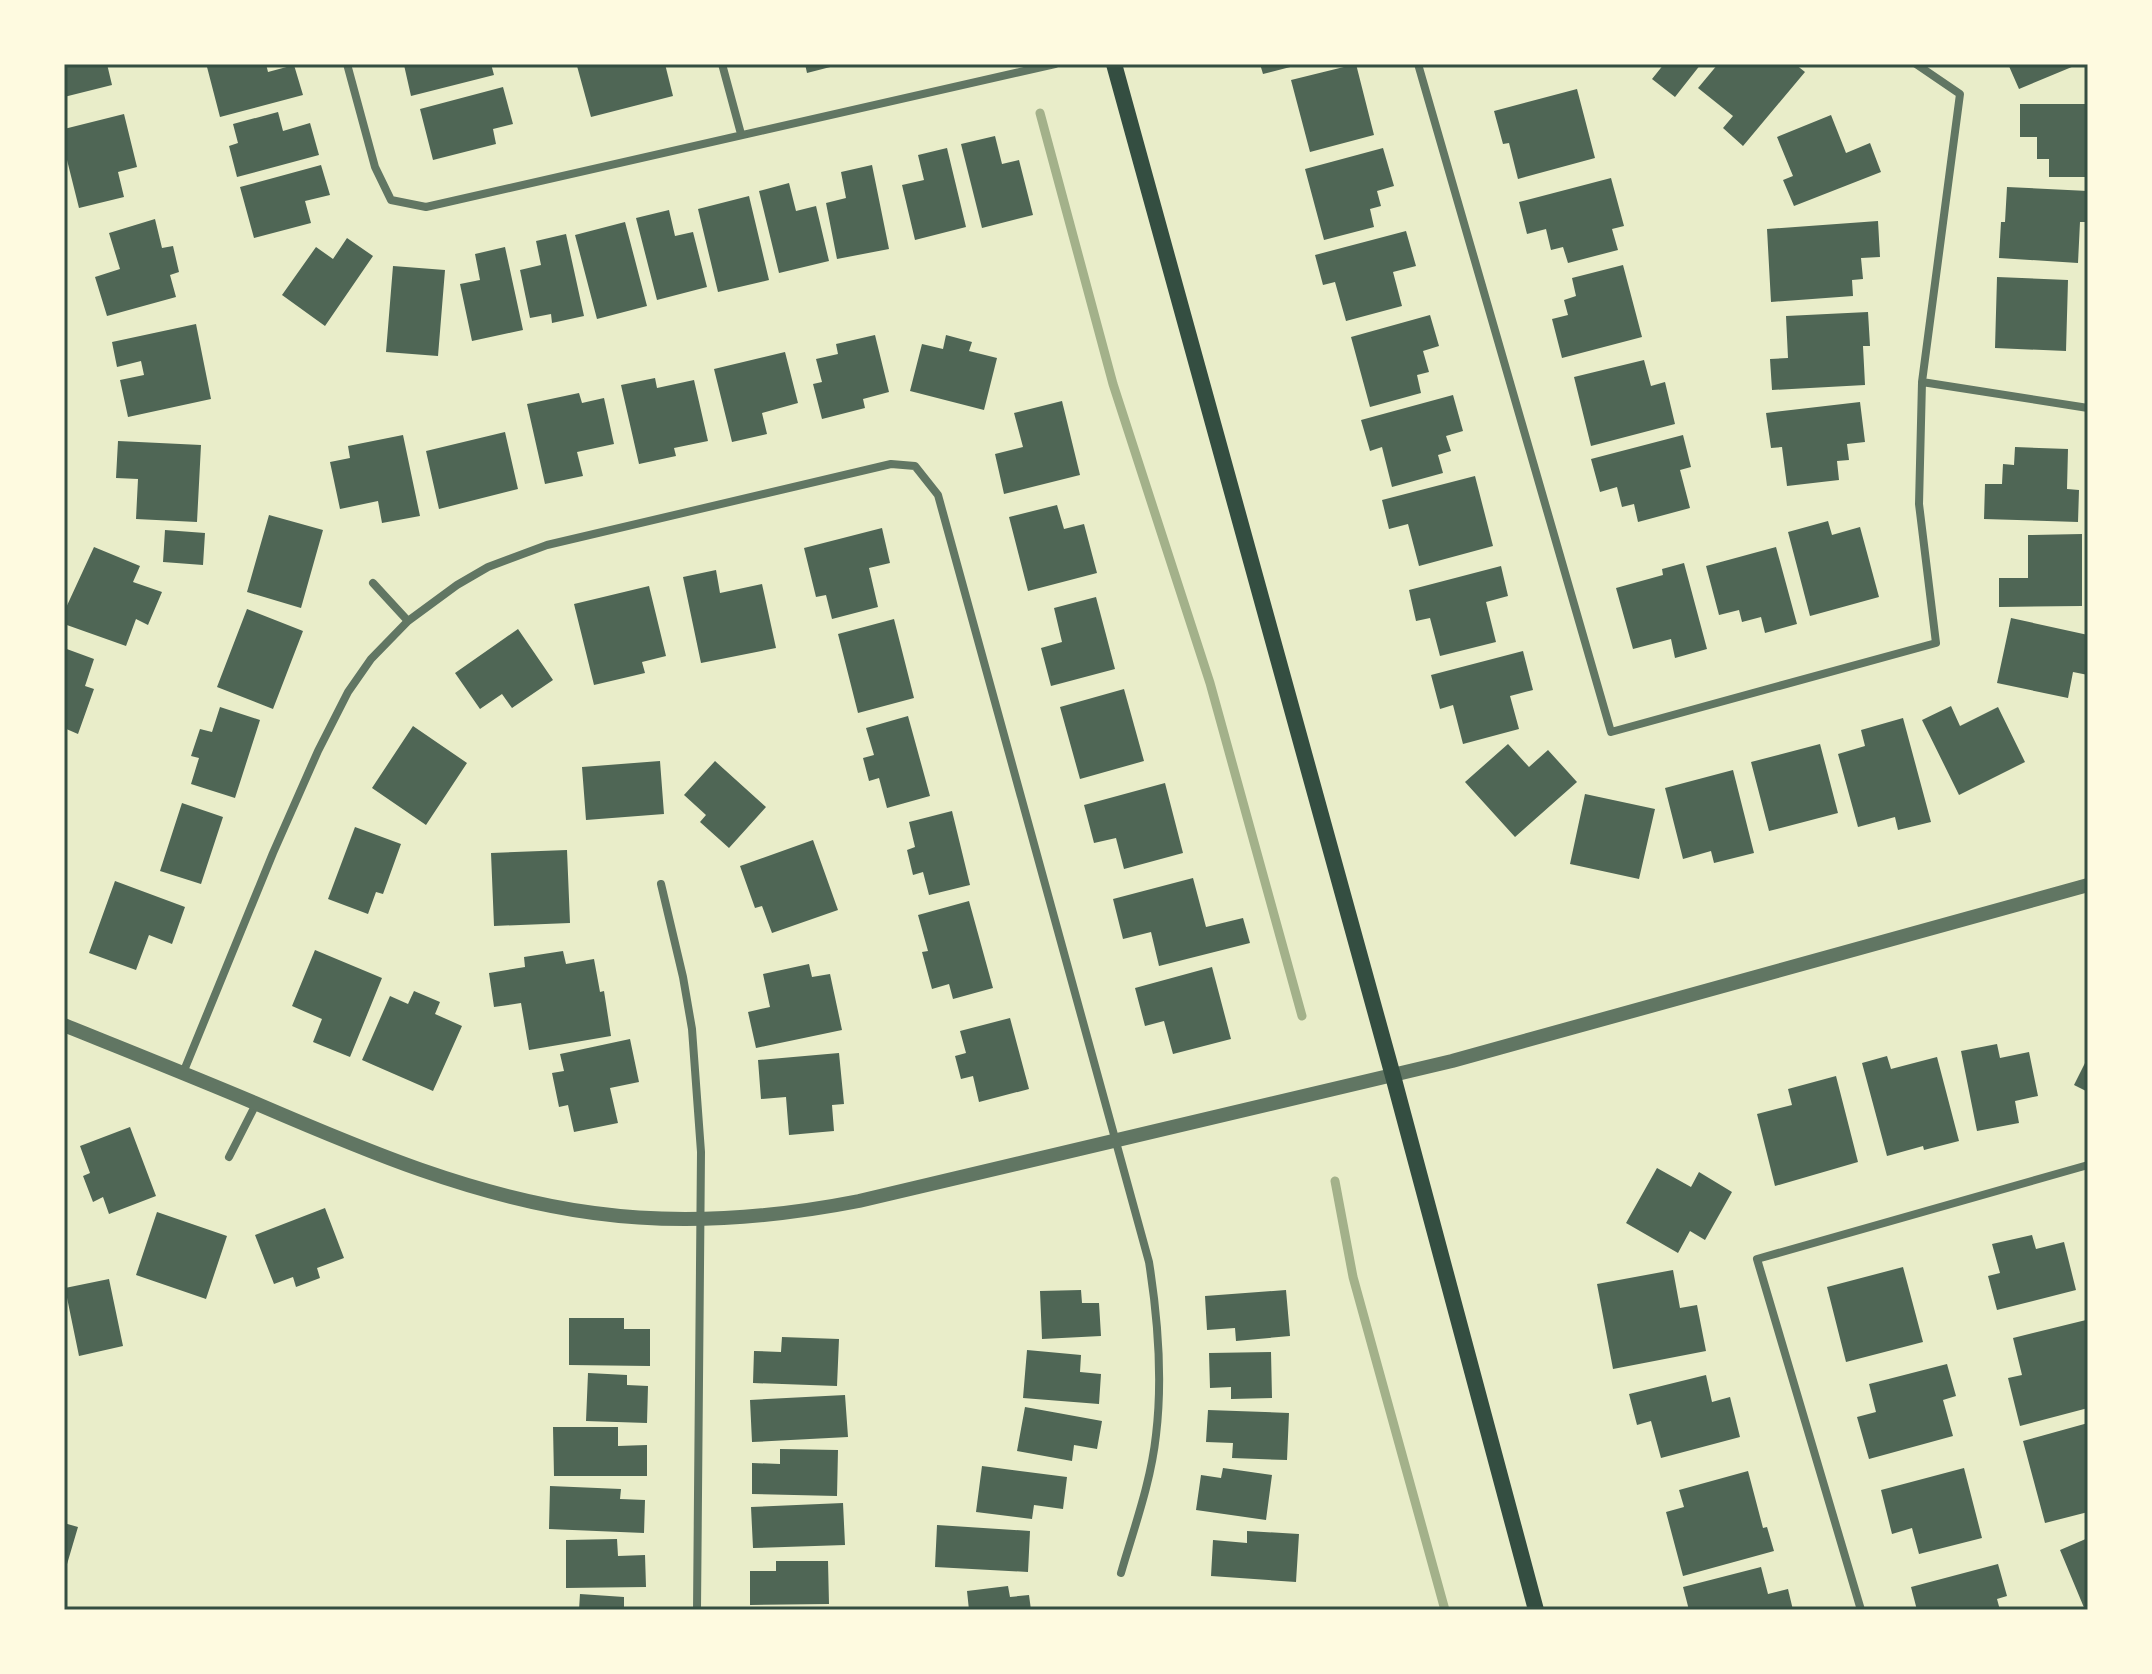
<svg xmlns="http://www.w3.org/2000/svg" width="2152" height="1674" font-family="'Fira Sans Condensed',sans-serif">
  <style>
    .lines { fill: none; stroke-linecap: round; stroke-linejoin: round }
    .stream { stroke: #a3b18a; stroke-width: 9 }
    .building { fill: #4f6655 }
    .minor { stroke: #617663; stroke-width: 8 }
    .tertiary { stroke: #617663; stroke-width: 14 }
    .secondary { stroke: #344e41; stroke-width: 16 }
    .neatline { fill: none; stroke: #344e41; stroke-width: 3 }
  </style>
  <rect width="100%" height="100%" fill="#e9edc9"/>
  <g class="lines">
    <!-- stream -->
    <path class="stream" d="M1040,113L1113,384L1210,683L1302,1016
      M1335,1181L1353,1277L1445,1610"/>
  </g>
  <!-- building -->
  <path class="building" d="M64,64H107L112,85L64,97Z
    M219,64H266L268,72L294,65L303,95L220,117L207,67Z
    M491,64L494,75L411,96L404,65Z
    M587,64H665L673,96L591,117L577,66Z
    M805,64H838V65L807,73Z
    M1260,64H1298V65L1263,74Z
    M1356,64L1374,135L1310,152L1291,80Z
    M1664,64H1701L1675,97L1652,79Z
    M1718,64H1795L1805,72L1743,146L1723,128L1733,116L1698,88Z
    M2008,64H2079L2019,89Z
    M503,87L513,124L493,129L496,144L433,160L420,109Z
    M1577,89L1595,158L1518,179L1509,143L1503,144L1494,111Z
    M2020,104H2088V177H2049V159H2037V137H2020Z
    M278,112L283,131L310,123L319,155L237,177L229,146L238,143L233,124Z
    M124,114L137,167L118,172L124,197L79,208L64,148V129Z
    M1831,115L1846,153L1870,143L1881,172L1794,206L1783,180L1793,176L1777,137Z
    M995,136L1002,164L1019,160L1033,215L982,228L961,144Z
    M947,148L966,227L915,240L902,185L924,180L918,155Z
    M1383,148L1394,186L1377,191L1381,206L1370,209L1374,227L1324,240L1305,169Z
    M321,165L330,195L305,201L311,223L254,238L240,187Z
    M872,165L889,249L837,259L826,203L846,198L841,172Z
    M1611,178L1624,226L1612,229L1618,250L1568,263L1563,247L1551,250L1546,229L1527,234L1519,202Z
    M789,183L796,211L816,206L829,261L779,273L759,191Z
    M2007,187L2088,191V222H2080L2078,263L1999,258L2001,222H2005Z
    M749,196L769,280L718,292L698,209Z
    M669,210L675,236L693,232L707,287L657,300L636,218Z
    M155,219L162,248L173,246L179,272L170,275L176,297L107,316L95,277L120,269L109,233Z
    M1878,221L1880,257L1861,258L1863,279L1852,280L1853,296L1771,302L1767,229Z
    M625,222L647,306L597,319L575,235Z
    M1406,231L1416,266L1393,272L1402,306L1346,321L1335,282L1323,285L1315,255Z
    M566,234L584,316L552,323L551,314L530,318L520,270L541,265L536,241Z
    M347,238L373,256L325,326L282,295L316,247L333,259Z
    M505,247L523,330L472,341L460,284L480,280L475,254Z
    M1623,265L1642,337L1562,358L1552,319L1568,315L1564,300L1576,296L1572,278Z
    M393,266L445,270L438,356L386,352Z
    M1997,277L2068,280L2066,351L1995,348Z
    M1868,312L1870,346H1863L1865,385L1772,390L1770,359L1788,358L1786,316Z
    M1430,315L1439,346L1423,351L1429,372L1417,375L1421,393L1370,407L1351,337Z
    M196,324L211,399L128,417L120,380L144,375L141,361L117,367L112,342Z
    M875,335L889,392L863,399L865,408L822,419L813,384L822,382L816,359L838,354L836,344Z
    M946,335L972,342L969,351L997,358L984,410L910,391L922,344L943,349Z
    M785,352L798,403L762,413L767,434L732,442L714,369Z
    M1644,360L1651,386L1665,382L1675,424L1591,446L1574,377Z
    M655,378L657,388L694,380L708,441L674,448L676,456L639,464L621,385Z
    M579,393L582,403L604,398L614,444L577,452L583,476L545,484L527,404Z
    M1453,395L1463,431L1446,436L1451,451L1438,455L1443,473L1392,487L1382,447L1370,451L1361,420Z
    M1062,401L1080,475L1004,494L995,454L1023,447L1014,413Z
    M1860,402L1865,442L1847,444L1849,460L1837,461L1839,480L1787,486L1782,447L1771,448L1766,413Z
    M505,432L518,489L439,509L426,451Z
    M403,435L420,516L382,523L378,501L340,509L330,462L350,458L348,446Z
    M1683,435L1691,467L1680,470L1690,508L1638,522L1634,504L1622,507L1617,487L1600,492L1591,459Z
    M118,441L201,445L197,522L136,519L138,479L116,478Z
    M2015,447L2068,449L2067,489L2079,490L2078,522L1984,519L1985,484H2002L2003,464L2014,465Z
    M1475,476L1493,546L1419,566L1408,524L1389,529L1382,500Z
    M1057,505L1064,529L1084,524L1097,573L1028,591L1009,517Z
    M269,515L323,530L301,608L247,592Z
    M1828,521L1832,535L1860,527L1879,597L1810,616L1788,532Z
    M882,528L890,563L869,568L878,607L832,619L826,595L816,597L804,548Z
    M165,530L205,533L203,565L163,562Z
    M2082,534V606L1999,607V578H2028V535Z
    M94,547L140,566L133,582L162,592L148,625L136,619L126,646L64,624V612Z
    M1776,547L1797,624L1765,633L1761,617L1742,622L1739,610L1719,615L1706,566Z
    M1684,563L1707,649L1675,658L1671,639L1633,649L1616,588L1663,575L1662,569Z
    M1501,566L1508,596L1486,602L1496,642L1440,656L1430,618L1416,621L1409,590Z
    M716,570L720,593L762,584L776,648L701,663L683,577Z
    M649,586L666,656L642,662L645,673L594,685L574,604Z
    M1096,597L1115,669L1051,686L1041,648L1062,642L1054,608Z
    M247,609L303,631L273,709L217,687Z
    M2011,618L2088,635V675L2073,672L2068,698L1997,683Z
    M894,619L914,698L858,713L838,634Z
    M518,629L553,680L512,708L502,694L480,709L455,673Z
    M64,648L94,659L85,686L94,689L78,734L64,728Z
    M1523,651L1533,690L1510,696L1519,729L1463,744L1453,705L1440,709L1431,675Z
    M1124,689L1144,761L1080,779L1060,707Z
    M1951,706L1960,726L1998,707L2025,762L1959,795L1922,720Z
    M220,707L260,720L235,798L191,784L199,758L191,756L200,729L212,732Z
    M908,716L930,796L887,808L879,778L869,781L863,758L874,755L866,728Z
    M1903,718L1931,822L1898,830L1895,817L1858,827L1838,754L1865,746L1861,730Z
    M413,726L467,763L426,825L372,788Z
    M1508,744L1529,767L1548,750L1577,782L1515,837L1465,782Z
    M1820,744L1838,813L1769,831L1751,762Z
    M660,761L664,814L586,820L582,767Z
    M715,761L766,807L729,848L700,822L706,815L684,795Z
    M1733,770L1754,853L1714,863L1711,851L1683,859L1665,788Z
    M1165,783L1183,853L1124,869L1116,838L1094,843L1084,805Z
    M1585,794L1655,809L1639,879L1570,864Z
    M182,803L223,817L201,884L160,871Z
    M952,811L970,885L929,895L923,872L913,875L907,850L915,847L909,822Z
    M355,827L401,844L383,894L376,892L368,914L328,899Z
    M813,840L838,910L772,933L762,906L755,908L740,866Z
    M567,850L570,923L494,926L491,853Z
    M1193,878L1206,927L1243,918L1250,943L1159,966L1151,932L1123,939L1113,899Z
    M115,881L185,907L172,944L149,935L136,970L89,953Z
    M969,901L993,988L953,999L949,984L932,989L922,952L928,951L918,915Z
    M315,950L382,978L350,1057L313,1042L322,1019L292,1006Z
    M563,951L566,964L594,959L600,992L604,991L611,1036L529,1050L521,1003L494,1007L489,973L525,967L524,957Z
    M809,964L812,977L830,974L842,1030L756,1048L748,1012L770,1007L763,974Z
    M1212,967L1231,1039L1173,1054L1164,1021L1145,1026L1135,988Z
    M414,991L440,1002L435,1014L462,1026L433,1091L362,1060L390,996L408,1004Z
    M1010,1018L1029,1089L979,1102L973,1076L961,1079L955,1056L966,1053L960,1031Z
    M630,1039L639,1082L610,1088L618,1123L574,1132L568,1105L559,1107L552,1073L564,1071L560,1054Z
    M1997,1044L2000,1058L2029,1052L2038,1096L2015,1101L2019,1123L1977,1131L1961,1051Z
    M839,1053L844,1104L832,1105L834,1131L789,1135L786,1097L761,1099L758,1060Z
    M1887,1056L1891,1069L1937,1057L1959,1141L1924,1150L1923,1146L1887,1156L1862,1063Z
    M2088,1057V1092L2074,1085Z
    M1836,1076L1858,1162L1775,1186L1757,1114L1792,1105L1788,1089Z
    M130,1127L156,1196L109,1214L103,1197L93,1202L83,1176L90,1173L80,1146Z
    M1657,1168L1691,1187L1699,1172L1732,1192L1705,1240L1690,1231L1678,1253L1626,1223Z
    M325,1208L344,1258L317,1268L320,1278L296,1287L293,1277L274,1284L255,1235Z
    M157,1212L227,1236L206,1299L136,1275Z
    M2032,1235L2036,1249L2064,1242L2076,1290L1997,1310L1988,1276L2000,1273L1992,1244Z
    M1903,1267L1923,1342L1846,1362L1827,1287Z
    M1673,1270L1680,1308L1697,1305L1706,1351L1613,1369L1597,1284Z
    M109,1279L123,1346L79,1356L65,1288Z
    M1081,1290L1082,1303H1099L1101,1336L1042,1339L1040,1291Z
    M1286,1290L1290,1336L1236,1341L1235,1328L1207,1330L1205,1296Z
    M569,1318H624V1329H650V1366L569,1365Z
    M2086,1320L2088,1330V1408L2020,1426L2008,1378L2022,1375L2013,1338Z
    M782,1337L839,1339L837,1386L753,1383L754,1351L781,1352Z
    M1027,1350L1081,1355L1080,1372L1101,1374L1099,1404L1023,1398Z
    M1271,1352L1272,1398L1231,1399V1387L1210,1388L1209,1353Z
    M1947,1364L1956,1396L1943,1400L1953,1436L1869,1459L1857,1417L1876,1412L1869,1384Z
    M588,1373L627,1375V1385L648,1386L647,1423L586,1421Z
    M1706,1375L1712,1402L1730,1397L1740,1437L1661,1458L1651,1421L1637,1425L1629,1394Z
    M845,1395L848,1437L752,1442L750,1400Z
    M1025,1407L1102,1421L1097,1449L1074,1445L1072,1461L1017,1451Z
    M1208,1410L1289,1413L1287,1460L1232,1458L1233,1443L1206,1442Z
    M2088,1423V1512L2045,1523L2023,1441Z
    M553,1427H618V1446L647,1445V1476H554Z
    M780,1449L838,1450L837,1496L752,1494V1463L780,1464Z
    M982,1466L1067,1477L1063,1509L1034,1505L1032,1519L976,1512Z
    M1223,1468L1272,1475L1266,1520L1196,1510L1201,1475L1221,1478Z
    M1964,1468L1982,1538L1919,1554L1912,1528L1892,1534L1881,1490Z
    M1748,1471L1763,1528L1767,1527L1774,1551L1683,1576L1666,1512L1684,1507L1679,1490Z
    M550,1486L621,1489L620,1499L645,1500L644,1533L549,1529Z
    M843,1503L845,1545L753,1548L751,1507Z
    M64,1523L78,1527L65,1571H64Z
    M937,1525L1030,1531L1028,1572L935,1567Z
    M1247,1531L1299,1534L1296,1582L1211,1576L1213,1540L1247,1543Z
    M2088,1538V1610H2085L2060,1550Z
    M617,1539L618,1556L645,1555L646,1587L566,1588V1540Z
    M776,1561H828L829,1604L750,1605V1571H776Z
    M1998,1564L2007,1596L1997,1599L2000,1610H1917L1911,1587Z
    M1761,1567L1768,1594L1788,1589L1793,1610H1689L1683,1587Z
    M1008,1586L1010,1597L1029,1595L1031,1610H969L967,1591Z
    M580,1594L624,1597V1610H579Z"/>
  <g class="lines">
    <!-- minor -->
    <path class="minor" d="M347,64L375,167L391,200L426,207L1055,64
      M722,64L741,134
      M1418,64L1611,732L1936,643L1919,504L1922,382L1960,94L1916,64
      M1922,382L2088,408
      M373,583L408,621
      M661,884L683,977L692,1029L701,1152L697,1610
      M183,1073L273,853L318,751L348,692L371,659L408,621L457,585L488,567L547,545L891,464L915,466L938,495L1149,1262C1158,1319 1163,1377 1156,1435C1151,1482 1134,1528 1121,1573
      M229,1157L256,1104
      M1861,1610L1757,1259L2088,1165"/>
    <!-- tertiary -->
    <path class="tertiary" d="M64,1025C128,1051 191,1076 255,1103C364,1150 474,1197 594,1213C682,1225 772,1218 859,1201L1452,1061L2088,885"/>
    <!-- secondary -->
    <path class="secondary" d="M1114,64L1393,1076L1536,1610"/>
  </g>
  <!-- border -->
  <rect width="2152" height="1674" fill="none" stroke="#fefae0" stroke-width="132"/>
  <rect x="66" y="66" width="2020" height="1542" class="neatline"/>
</svg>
